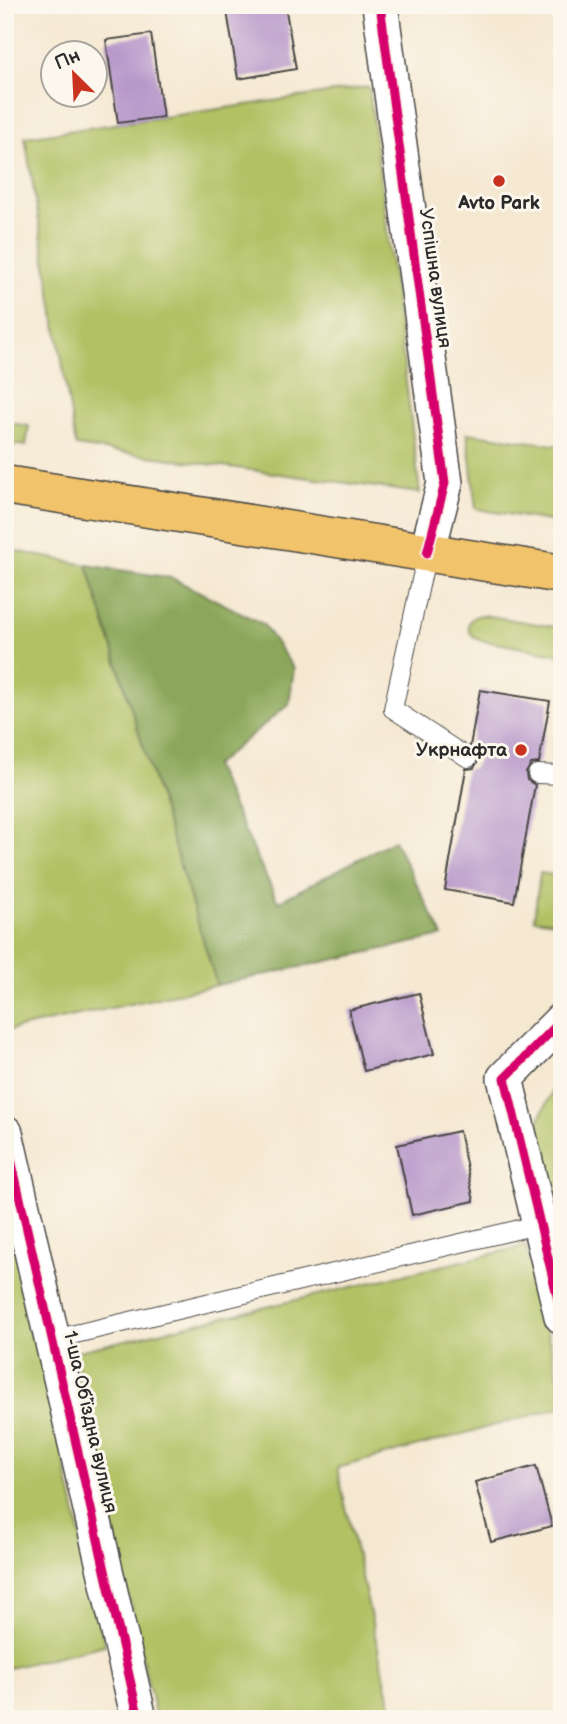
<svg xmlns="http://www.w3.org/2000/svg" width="567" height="1724" font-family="'Balsamiq Sans',sans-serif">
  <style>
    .green { fill: #b1c164; stroke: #6e7648; stroke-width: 2 }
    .forest { fill: #8ca75a; stroke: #5c6942; stroke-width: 2 }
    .building { fill: #b798ca }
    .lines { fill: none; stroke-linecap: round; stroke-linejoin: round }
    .lane-casing { stroke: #494744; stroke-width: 20 }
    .street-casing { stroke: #494744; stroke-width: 38 }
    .primary-casing { stroke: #494744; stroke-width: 41 }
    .lane { stroke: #fff; stroke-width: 18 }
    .street { stroke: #fff; stroke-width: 35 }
    .primary { stroke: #f1c36a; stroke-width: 38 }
    .cycleway-casing { stroke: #fbf7ec; stroke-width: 13 }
    .cycleway { stroke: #d6006c; stroke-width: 9 }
    .poi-dot { fill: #c8321e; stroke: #fbf7ec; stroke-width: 2.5 }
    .labels { text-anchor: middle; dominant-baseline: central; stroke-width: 6; stroke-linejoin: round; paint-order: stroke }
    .poi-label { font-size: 19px; font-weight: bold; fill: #2b2b2b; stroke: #fbf7ec }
    .street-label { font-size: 19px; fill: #2b2b2b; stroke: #fbf7ec }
  </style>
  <rect width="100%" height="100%" fill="#fbf7ec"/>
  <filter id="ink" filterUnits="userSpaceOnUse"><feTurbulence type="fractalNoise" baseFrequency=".0143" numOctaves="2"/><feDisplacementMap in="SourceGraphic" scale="14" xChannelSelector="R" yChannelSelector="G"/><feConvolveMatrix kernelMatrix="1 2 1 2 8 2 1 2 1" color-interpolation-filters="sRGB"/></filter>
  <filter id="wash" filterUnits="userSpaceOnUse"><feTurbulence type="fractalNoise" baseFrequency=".00686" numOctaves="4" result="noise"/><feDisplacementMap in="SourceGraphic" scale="28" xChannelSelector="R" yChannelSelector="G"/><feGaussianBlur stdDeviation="1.57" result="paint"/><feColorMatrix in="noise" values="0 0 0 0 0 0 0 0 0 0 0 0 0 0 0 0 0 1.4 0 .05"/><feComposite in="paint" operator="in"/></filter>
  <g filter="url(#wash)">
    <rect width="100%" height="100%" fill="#f5e8d1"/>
    <!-- green -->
    <path class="green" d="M369,87L420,493L76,446L25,137Z
      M5,422L29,426L26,446L5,443Z
      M467,433L562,446V523L476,509Z
      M5,549L87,565L217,985L5,1031Z
      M483,615L562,628V655L479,640C464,632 465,616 483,615Z
      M540,873L562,876V923L534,919Z
      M562,1069V1221L538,1122Z
      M5,1196L105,1645L5,1669Z
      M526,1246L562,1392V1407L337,1468L394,1719H156L74,1352Z"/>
    <!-- forest -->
    <path class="forest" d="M87,565L172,578L263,624L294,669L289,704L214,766L278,902L394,840L443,936L217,985Z"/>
    <g id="blocks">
      <!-- building -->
      <path class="building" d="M226,5H285L296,69L238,79Z
        M151,34L163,117L118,123L106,40Z
        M480,690L550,701L539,763L531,764L526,773L527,780L535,785L514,902L445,890L466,769L474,768L479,759L478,752L470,746Z
        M419,993L434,1054L364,1071L349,1010Z
        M459,1131L474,1201L412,1215L397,1145Z
        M536,1466L552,1526L491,1542L475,1482Z"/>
    </g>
  </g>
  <g filter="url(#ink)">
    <use href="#blocks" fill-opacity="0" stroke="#494744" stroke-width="2"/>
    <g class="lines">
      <defs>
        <path id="lane" d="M427,553L393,709L468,758
          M537,774L562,775
          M54,1339L541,1224"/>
        <path id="street" d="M380,5L445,483L427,553
          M562,1020L505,1078L562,1316
          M5,1133L139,1719"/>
        <path id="primary" d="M5,485L562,574"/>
      </defs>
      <!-- lane casing -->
      <use href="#lane" class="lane-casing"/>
      <!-- street casing -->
      <use href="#street" class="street-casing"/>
      <!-- primary casing -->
      <use href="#primary" class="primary-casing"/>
      <!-- lane -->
      <use href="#lane" class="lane"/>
      <!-- street -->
      <use href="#street" class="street"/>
      <!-- primary -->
      <use href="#primary" class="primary"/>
      <defs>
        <path id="cycleway" d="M380,5L445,483L427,553
          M562,1020L505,1078L562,1316
          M5,1133L139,1719"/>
      </defs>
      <!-- cycleway casing -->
      <use href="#cycleway" class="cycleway-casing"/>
      <!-- cycleway -->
      <use href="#cycleway" class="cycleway"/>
    </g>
  </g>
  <!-- markers -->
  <g class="poi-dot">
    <circle cx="499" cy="181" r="7"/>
    <circle cx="521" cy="750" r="7"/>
  </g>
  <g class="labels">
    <!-- poi labels -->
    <g class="poi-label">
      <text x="499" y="203">Avto Park</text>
      <text x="507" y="750" text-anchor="end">Укрнафта</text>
    </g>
    <!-- street labels -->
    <g class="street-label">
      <text transform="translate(435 278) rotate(82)">Успішна вулиця</text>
      <text transform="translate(90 1422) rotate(77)">1-ша Обʼїздна вулиця</text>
    </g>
  </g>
  <!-- margin -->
  <rect width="567" height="1724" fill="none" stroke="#fbf7ec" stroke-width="28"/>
  <!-- north arrow -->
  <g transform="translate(74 74) rotate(336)"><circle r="33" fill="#fbf7ec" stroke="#a8a59f" stroke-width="2"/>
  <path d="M0-5L12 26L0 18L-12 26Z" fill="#c8321e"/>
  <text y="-10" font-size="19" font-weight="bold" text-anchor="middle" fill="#2b2b2b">Пн</text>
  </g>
</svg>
